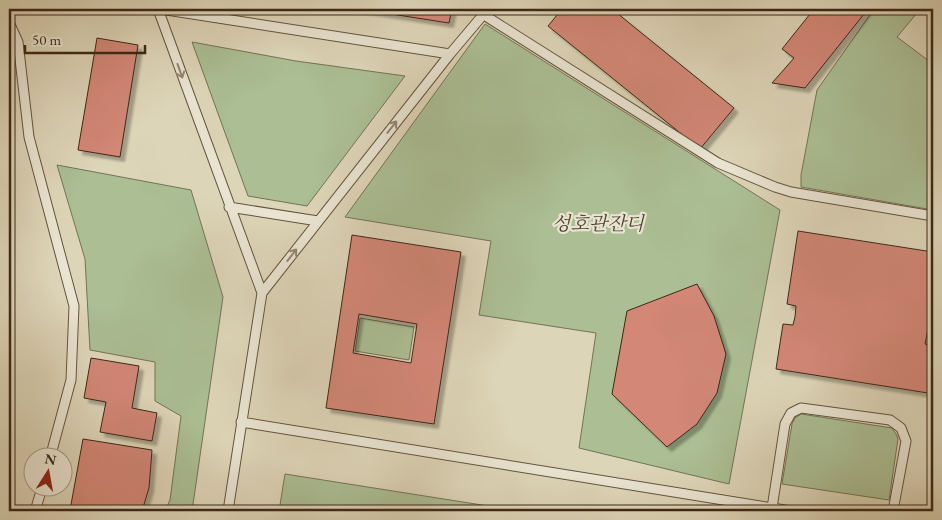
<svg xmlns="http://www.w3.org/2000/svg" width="942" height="520" font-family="'EB Garamond','Noto Serif KR',serif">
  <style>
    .green { fill: #abbe94; stroke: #747355 }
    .building { fill: #d28777; stroke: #3c2816; fill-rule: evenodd; filter: url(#shadow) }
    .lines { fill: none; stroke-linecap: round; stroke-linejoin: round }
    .service-casing { stroke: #64533e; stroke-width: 11 }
    .service { stroke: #e9e4d1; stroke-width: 9 }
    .oneway { stroke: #928674 }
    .labels { text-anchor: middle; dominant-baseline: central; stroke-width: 4.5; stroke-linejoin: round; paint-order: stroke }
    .park-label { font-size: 19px; font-style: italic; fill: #52462f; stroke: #e9e4d1 }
  </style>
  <defs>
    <filter id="shadow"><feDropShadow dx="4.5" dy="4.5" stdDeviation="1" flood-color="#0004"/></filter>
  </defs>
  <rect width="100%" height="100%" fill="#ddd5b8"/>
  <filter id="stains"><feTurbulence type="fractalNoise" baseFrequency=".004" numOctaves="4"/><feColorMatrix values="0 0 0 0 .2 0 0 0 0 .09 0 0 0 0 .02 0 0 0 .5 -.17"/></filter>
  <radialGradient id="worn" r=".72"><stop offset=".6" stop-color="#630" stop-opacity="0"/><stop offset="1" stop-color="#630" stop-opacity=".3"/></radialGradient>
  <!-- green -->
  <path class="green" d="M874,9H908L917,13L897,37L933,64V210L801,187V175L817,90Z
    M485,24L780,210L729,484L579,448L596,333L479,315L491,241L345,217Z
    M192,42L296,61L405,76L307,206L248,196Z
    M57,165L191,190L223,297L192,511H165L170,500L181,416L155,401V362L90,350L85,259Z
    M360,318L414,327L409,360L355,351Z
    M801,414L892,428L896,434L898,439L889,500L782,484L792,424L795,418Z
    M285,474L520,511H279Z"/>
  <!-- building -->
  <path class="building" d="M359,9H452L449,23Z
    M562,9H612L734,108L700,149L548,26Z
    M814,9H868L805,88L772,83L794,58L782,49Z
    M97,38L138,45L120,157L78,150Z
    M798,231L933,252V325L929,324L925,344L933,346V360L928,393L776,369L783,324L793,325L795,317L796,306L787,304Z
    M352,235L461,252L434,424L326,408ZM359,314L417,324L411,363L353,353Z
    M697,284L714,316L726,354L717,393L697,424L667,447L612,394L627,311Z
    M91,358L139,366L132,408L157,413L152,441L100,432L106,402L84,398Z
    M83,439L152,450L149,488L142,511L70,510Z"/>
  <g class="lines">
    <defs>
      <path id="service" d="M158,9L262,293
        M160,9L450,54
        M484,15L718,163L775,187L791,192L933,216
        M9,22L18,42L29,137L74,306L71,380L50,458
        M229,207L318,221
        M241,422L791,511
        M772,508L785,424L791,413L801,408L890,420L901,428L906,441L893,511
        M35,511L42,488
        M228,511L262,293L450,54L488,9"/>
    </defs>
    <!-- service casing -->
    <use href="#service" class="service-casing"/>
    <!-- service -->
    <use href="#service" class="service"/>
  </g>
  <!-- one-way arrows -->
  <defs><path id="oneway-shaft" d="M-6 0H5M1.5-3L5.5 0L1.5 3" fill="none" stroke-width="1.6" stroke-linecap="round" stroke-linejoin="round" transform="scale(1.25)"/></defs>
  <g class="oneway">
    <use href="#oneway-shaft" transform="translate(180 71) rotate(70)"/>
    <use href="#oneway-shaft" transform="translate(392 127) rotate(-52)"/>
    <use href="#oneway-shaft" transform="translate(292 255) rotate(-52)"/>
  </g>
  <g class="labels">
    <!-- park labels -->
    <g class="park-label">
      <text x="598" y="223">성호관잔디</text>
    </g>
  </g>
  <!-- margin -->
  <rect width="942" height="520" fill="none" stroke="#ddd5b8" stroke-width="30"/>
  <rect x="10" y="10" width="922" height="500" fill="none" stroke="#3c2816" stroke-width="2.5"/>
  <rect x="15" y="15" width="912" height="490" fill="none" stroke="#3c2816"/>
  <!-- north arrow -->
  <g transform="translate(48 472) rotate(11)"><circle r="24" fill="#e9e4d1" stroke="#a49986"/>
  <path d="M0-4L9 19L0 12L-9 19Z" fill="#8f2418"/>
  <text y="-8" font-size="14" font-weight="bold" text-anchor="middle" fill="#3c2816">N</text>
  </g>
  <!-- scale -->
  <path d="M25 45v8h120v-8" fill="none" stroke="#3c2816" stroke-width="2.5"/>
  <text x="32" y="45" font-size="15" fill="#3c2816" stroke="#e9e4d1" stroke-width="4" paint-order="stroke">50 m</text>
  <rect width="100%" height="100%" filter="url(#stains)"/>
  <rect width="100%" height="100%" fill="url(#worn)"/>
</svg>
